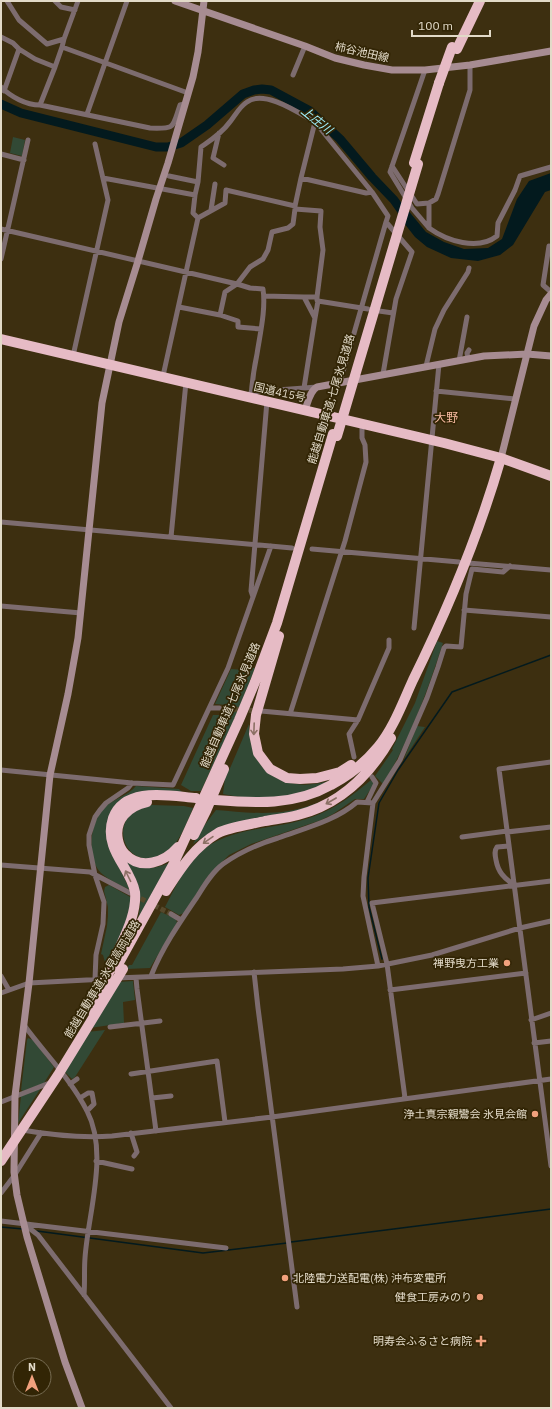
<svg xmlns="http://www.w3.org/2000/svg" width="552" height="1409" font-family="'IBM Plex Sans','Noto Sans JP',sans-serif">
  <style>
    .green { fill: #324935 }
    .water { fill: #031a1e }
    .lines { fill: none; stroke-linecap: round; stroke-linejoin: round }
    .stream { stroke: #031a1e; stroke-width: 1.5 }
    .river { stroke: #031a1e; stroke-width: 9 }
    .street-tunnel { stroke: #56492c; stroke-width: 5; stroke-dasharray: 5 2.5; stroke-linecap: butt }
    .street { stroke: #7d6c6f; stroke-width: 5 }
    .secondary { stroke: #a78c92; stroke-width: 7 }
    .highway { stroke: #e6bbc5; stroke-width: 10 }
    .highway-bridge { stroke: #e6bbc5; stroke-width: 10 }
    .oneway { stroke: #8c7065 }
    .poi-dot { fill: #f1a17d; stroke: #322505; stroke-width: 1.5 }
    .labels { text-anchor: middle; dominant-baseline: central; stroke-width: 3.5; stroke-linejoin: round; paint-order: stroke }
    .street-label { font-size: 11px; fill: #e2dac8; stroke: #322505 }
    .poi-label { font-size: 11px; fill: #e2dac8; stroke: #322505; text-anchor: end }
    .water-label { font-size: 12px; font-style: italic; fill: #a0f1ff; stroke: #322505 }
    .neighbourhood-label { font-size: 12px; fill: #f9bca2; stroke: #322505 }
  </style>
  <rect width="100%" height="100%" fill="#3d2f10"/>
  <!-- green -->
  <path class="green" d="M13,137L25,140L22,156L10,153Z
    M437,641L443,643C427,692 410,740 383,784L375,776L393,750L392,749L415,703Z
    M247,667L255,668L238,711L201,791H191L181,785L213,715H220L221,712L226,711L227,705L215,704L231,669L245,670Z
    M249,724C249,755 263,780 297,784C308,786 319,783 330,781C323,784 317,788 310,790C286,799 248,800 223,794L225,778L231,766Z
    M417,726L425,727L404,759Z
    M371,780L374,784L364,799H355L333,814L321,820L251,844L229,855L208,876L184,913L179,915L165,907C174,890 183,869 197,855C227,825 274,831 312,817C335,809 353,795 371,780Z
    M136,786L179,789L182,792L121,801L118,865L130,890C120,885 109,880 101,873C86,858 90,823 103,809C112,799 128,796 136,786Z
    M330,799C324,801 317,805 310,807C272,819 225,819 193,844L200,831L216,810C240,812 264,815 288,811C302,809 316,803 330,799Z
    M152,805L184,806L193,808C188,820 183,833 175,844C170,850 164,853 158,856C124,871 103,813 152,805Z
    M123,857C140,870 149,871 169,863L138,920C144,891 137,881 123,857Z
    M109,885L132,898C132,918 117,950 108,969H107L103,955L101,954L107,926L108,916V907L104,891L105,887Z
    M161,912L176,919L177,923L150,968L127,969L129,965H132Z
    M133,981L135,1000L123,1002L124,1023L90,1028L118,982Z
    M105,1030L75,1077L72,1079L64,1071L87,1032Z
    M28,1038L33,1040L54,1067L44,1083L23,1091L21,1090L27,1040Z
    M41,1088L18,1123L21,1096Z"/>
  <!-- water -->
  <path class="water" d="M551,173V190L545,192L513,245L500,255L478,261L451,258L427,247L415,237L404,223L407,209L426,232L444,242L464,249L488,248L502,239L517,199L529,181Z"/>
  <g class="lines">
    <!-- stream -->
    <path class="stream" d="M382,959L369,907L368,878L379,803L398,770L452,692L551,655
      M1,1227L23,1229
      M37,1231L203,1253L287,1243
      M291,1242L551,1209"/>
    <!-- river -->
    <path class="river" d="M1,104L21,113L156,147H168L181,143L207,125L243,94L254,90L262,89L271,90L310,111L340,139L372,177L394,200L406,217"/>
    <!-- street-tunnel -->
    <path class="street-tunnel" d="M219,708L258,711
      M134,895L171,914"/>
    <!-- street -->
    <path class="street" d="M7,1L19,20L47,44L64,39L62,47
      M55,1L61,7L75,10
      M1,37L13,43L19,49
      M64,39L78,1
      M55,67L62,47L188,93
      M425,70L390,172L412,208L429,228V203L436,199L438,194L470,90V65
      M293,75L305,46
      M1,87C11,97 26,105 40,105L55,67L35,59L19,49L4,91
      M40,105L150,128C176,129 172,128 180,105L184,104
      M87,114L127,1
      M219,133L213,158L224,165
      M1,154L24,160
      M392,166L417,204L429,203
      M169,176L198,182L201,147C211,140 222,133 229,123C235,116 239,107 247,102C264,89 299,113 315,122
      M103,178L195,195L198,182
      M301,178L315,122L372,192
      M195,195L193,213L198,218
      M295,206L301,178L366,193L372,192L388,216L386,222
      M211,210L215,184
      M429,228C447,241 478,251 497,236L498,223L515,190L520,176L551,167
      M1,229L237,284
      M549,246L543,285L551,292
      M1,259L28,140
      M264,296L304,297L315,318L318,301L368,309
      M304,297H317V300
      M179,307L220,315L225,292L237,284
      M379,311L393,313
      M220,315L238,321V327L261,329
      M315,318L304,388L317,387
      M73,356L108,200L95,144
      M468,359L467,353L469,350
      M459,361L467,317
      M426,366L435,329L444,310L468,272L469,268
      M163,376L198,218L225,203L226,190L295,206V209
      M340,382L386,222L412,252L396,299L383,374
      M436,391L515,399
      M251,392L304,388
      M251,397C252,383 254,368 257,354C260,334 266,309 263,289L250,288L237,284L250,267L263,259L268,250L272,232L288,228L293,224L295,209L321,211L320,227L323,250L317,297
      M1,522L292,548
      M171,537L186,382
      M312,549L459,562
      M468,563L551,570
      M253,597L251,591L267,401
      M1,606L81,613
      M464,610L551,617
      M414,628L439,364
      M210,708H219
      M261,711L358,720
      M290,714L345,541L366,462L365,445L362,438V424
      M354,757L349,734L358,720L389,648V640
      M551,762L499,769L551,1166
      M1,770L132,783L173,785L228,668L271,546
      M367,802L376,783L372,777
      M507,832L551,827
      M462,837L507,831
      M509,846L497,847C494,851 495,855 496,860C498,872 504,878 514,885
      M1,865L90,872L130,893
      M171,914L181,920
      M378,966L363,896L364,877L373,803L400,760L427,698L438,667L444,648L446,646L461,647L466,594L472,569L503,572L510,566
      M254,972L258,1008L297,1307
      M1,976L9,990
      M151,976C162,948 180,922 197,897C204,886 212,872 223,864C240,852 258,844 278,838C305,828 335,821 357,802L373,803
      M116,978L343,969L378,966L432,955L520,928L551,921
      M136,978L137,989L156,1131
      M95,979L96,955L103,924L104,902L95,875L89,845V835L95,817L100,810L106,803L128,788L132,783
      M390,990L526,973
      M1,993L29,983L106,979
      M531,1020L551,1013
      M24,1025C45,1054 71,1079 87,1111C109,1153 88,1213 85,1258C84,1270 85,1283 84,1295
      M110,1027L160,1021
      M534,1043L551,1041
      M131,1074L217,1061L225,1122
      M70,1084L77,1079
      M80,1098L88,1093H92L94,1104L87,1111
      M152,1098L171,1096
      M405,1098L387,964L372,903L551,881
      M1,1102L52,1082
      M22,1130C51,1135 83,1138 112,1136L272,1117L551,1079
      M131,1133L137,1152L134,1156
      M96,1161L132,1169
      M1,1193L14,1176L41,1133
      M1,1221L226,1248
      M24,1224L38,1235L171,1408"/>
    <!-- secondary -->
    <path class="secondary" d="M175,1L305,46L335,58L364,65L392,70H425L470,65L551,51
      M305,410C308,402 310,391 317,387L484,356L527,354L551,356
      M501,458L534,326L546,300L551,294
      M82,1408L65,1362L27,1237L17,1195L14,1172L15,1096L29,983L50,775L68,694L78,638L102,403L119,322L138,261L156,199L168,163L193,77L198,52L204,1"/>
    <!-- highway -->
    <path class="highway" d="M457,49L480,1
      M414,163L439,83
      M1,339L444,443L501,458L551,476
      M279,636L256,715L254,734L258,753L270,769L287,778L300,779L317,778L340,772L351,765
      M215,800C255,803 294,806 331,785C348,776 365,763 378,747C394,727 402,704 413,680C448,609 479,534 501,458
      M147,802C128,806 114,820 118,840C119,845 121,850 125,854C141,871 165,862 178,847
      M194,835L206,811L224,769
      M166,891C181,868 194,847 218,833C229,827 253,824 265,821C276,819 287,818 298,815C341,804 370,775 391,738
      M116,956C124,937 137,914 135,892C132,875 118,861 113,845C110,836 110,827 113,818C125,786 170,796 196,798
      M116,968L173,865L239,720L255,682L277,623L333,434"/>
    <!-- highway-bridge -->
    <path class="highway-bridge" d="M439,83L452,47
      M337,436L418,164
      M91,1010L112,966
      M1,1161L58,1075L123,969"/>
  </g>
  <!-- one-way arrows -->
  <defs><path id="oneway-shaft" d="M-6 0H5M1.5-3L5.5 0L1.5 3" fill="none" stroke-width="1.6" stroke-linecap="round" stroke-linejoin="round"/></defs>
  <g class="oneway">
    <use href="#oneway-shaft" transform="translate(254 729) rotate(92)"/>
    <use href="#oneway-shaft" transform="translate(331 801) rotate(150)"/>
    <use href="#oneway-shaft" transform="translate(208 840) rotate(145)"/>
    <use href="#oneway-shaft" transform="translate(128 876) rotate(-116)"/>
  </g>
  <!-- markers -->
  <g class="poi-dot">
    <circle cx="507" cy="963" r="4"/>
    <circle cx="535" cy="1114" r="4"/>
    <circle cx="285" cy="1278" r="4"/>
    <circle cx="480" cy="1297" r="4"/>
    <path d="M479 1335h4v4h4v4h-4v4h-4v-4h-4v-4h4z"/>
  </g>
  <g class="labels">
    <!-- street labels -->
    <g class="street-label">
      <text transform="translate(362 52) rotate(13)">柿谷池田線</text>
      <text transform="translate(280 392) rotate(13)">国道415号</text>
      <text transform="translate(331 399) rotate(-73)">能越自動車道;七尾氷見道路</text>
      <text transform="translate(230 705) rotate(-67)">能越自動車道;七尾氷見道路</text>
      <text transform="translate(102 979) rotate(-59)">能越自動車道;氷見高岡道路</text>
    </g>
    <!-- poi labels -->
    <g class="poi-label">
      <text x="499" y="963">禅野曳方工業</text>
      <text x="527" y="1114">浄土真宗親鸞会 氷見会館</text>
      <text x="293" y="1278" text-anchor="start">北陸電力送配電(株) 沖布変電所</text>
      <text x="472" y="1297">健食工房みのり</text>
      <text x="472" y="1341">明寿会ふるさと病院</text>
    </g>
    <!-- water labels -->
    <g class="water-label">
      <text transform="translate(317 120) rotate(39)">上庄川</text>
    </g>
    <!-- neighbourhood labels -->
    <g class="neighbourhood-label">
      <text x="446" y="417">大野</text>
    </g>
  </g>
  <!-- border -->
  <rect width="552" height="1409" fill="none" stroke="#e2dac8" stroke-width="4"/>
  <!-- north arrow -->
  <g transform="translate(32 1377)"><circle r="19" fill="#322505" stroke="#786d53"/>
  <path d="M0-3L7 15L0 10L-7 15Z" fill="#f1a17d"/>
  <text y="-6" font-size="11" font-weight="bold" text-anchor="middle" fill="#e2dac8">N</text>
  </g>
  <!-- scale -->
  <path d="M412 30v6h78v-6" fill="none" stroke="#e2dac8" stroke-width="2"/>
  <text x="418" y="30" font-size="12" fill="#e2dac8" stroke="#322505" stroke-width="3" paint-order="stroke">100 m</text>
</svg>
